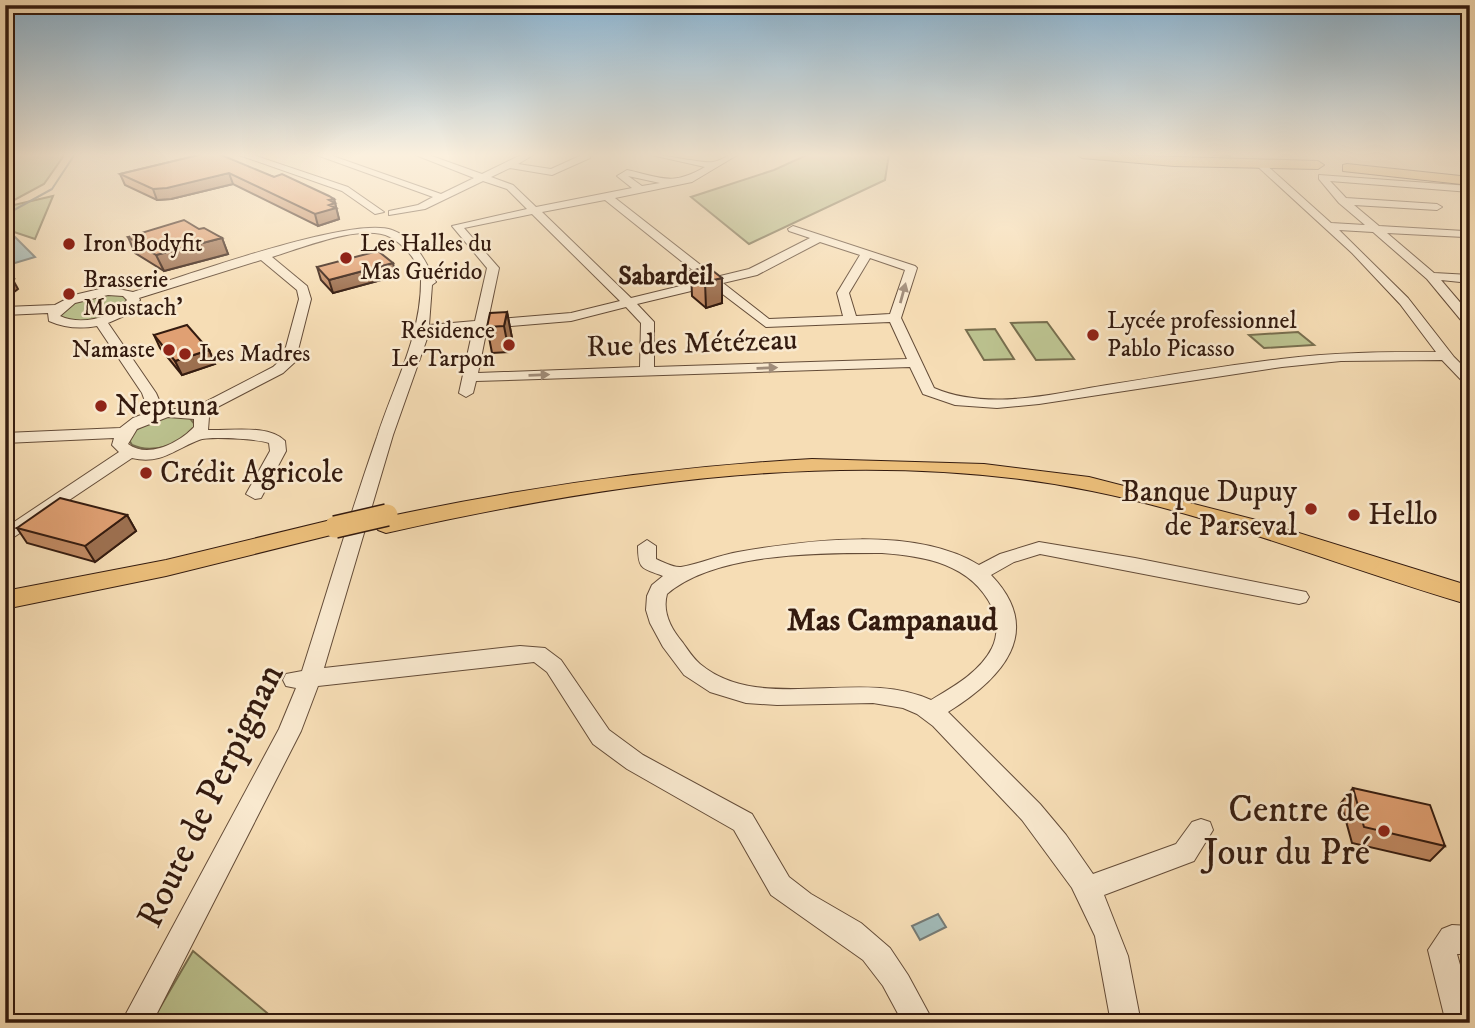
<svg xmlns="http://www.w3.org/2000/svg" width="1475" height="1028" font-family="'IM FELL DW Pica',serif">
  <style>
    .green { fill: #bbc18e; stroke: #786e4e; stroke-width: 2 }
    .water { fill: #a1bab8; stroke: #757a74; stroke-width: 2 }
    .lines { fill: none; stroke-linecap: round; stroke-linejoin: round }
    .stream { stroke: #757a74; stroke-width: 2 }
    .minor-casing { stroke: #644c38; stroke-width: 2 }
    .major-casing { stroke: #341b0f; stroke-width: 2 }
    .minor { fill: #f9e9cf; fill-rule: evenodd }
    .major { fill: #ebbe7a; fill-rule: evenodd }
    .major-bridge-casing { stroke: #341b0f; stroke-width: 24; stroke-linecap: butt }
    .major-bridge { stroke: #ebbe7a; stroke-width: 21 }
    .wall { fill: #c18a63; stroke: #341b0f; stroke-width: 2 }
    .shaded-wall { fill: #9d7050; stroke: #341b0f; stroke-width: 2 }
    .building { fill: #e0a073; stroke: #341b0f; stroke-width: 2 }
    .oneway { fill: #a08c79 }
    .poi-dot { fill: #8f2418; stroke: #f9e9cf; stroke-width: 2.5 }
    .labels { text-anchor: middle; dominant-baseline: central; stroke-width: 5; stroke-linejoin: round; paint-order: stroke }
    .far-poi-label { font-size: 24px; fill: #341b0f; stroke: #f9e9cf; text-anchor: start }
    .far-neighbourhood-label { font-size: 26px; font-weight: bold; fill: #341b0f; stroke: #f9e9cf }
    .street-label { font-size: 30px; fill: #341b0f; stroke: #f9e9cf }
    .poi-label { font-size: 30px; fill: #341b0f; stroke: #f9e9cf; text-anchor: start }
    .neighbourhood-label { font-size: 32px; font-weight: bold; fill: #341b0f; stroke: #f9e9cf }
    .near-street-label { font-size: 37px; fill: #341b0f; stroke: #f9e9cf }
    .near-poi-label { font-size: 37px; fill: #341b0f; stroke: #f9e9cf; text-anchor: end }
  </style>
  <rect width="100%" height="100%" fill="#f6ddb5"/>
  <filter id="stains"><feTurbulence type="fractalNoise" baseFrequency=".00286" numOctaves="4"/><feColorMatrix values="0 0 0 0 .2 0 0 0 0 .09 0 0 0 0 .02 0 0 0 .5 -.17"/></filter>
  <radialGradient id="worn" r=".72"><stop offset=".6" stop-color="#630" stop-opacity="0"/><stop offset="1" stop-color="#630" stop-opacity=".3"/></radialGradient>
  <!-- green -->
  <path class="green" d="M5,154H65L44,184L5,205Z
    M809,154H889L885,180L749,244L691,197L774,170Z
    M53,196L35,239L5,229V207Z
    M119,291L134,300L100,321H58L64,304Z
    M1047,322L1074,359L1036,360L1011,323Z
    M995,329L1014,359L984,360L966,330Z
    M1298,332L1314,345L1264,348L1249,335Z
    M162,417H189L195,425C187,445 151,454 132,445L129,440L135,430Z
    M193,951L279,1023H151Z"/>
  <!-- water -->
  <path class="water" d="M5,229H7L35,257L5,266Z
    M938,914L946,927L920,940L912,926Z"/>
  <g class="lines">
    <!-- stream -->
    <path class="stream" d="M5,215L52,189L75,154"/>
    <defs>
      <path id="minor" d="M236,154H250L348,187L384,212L375,214L342,191Z
        M314,154H327L441,194L474,178L413,154H426L482,174L523,154H535L518,164L551,169L584,154H590V158L552,175L510,168L491,177L513,185L536,207L632,188L617,176L627,170C663,178 672,186 705,167L647,154C662,154 704,164 713,162C724,160 726,154 739,154L692,182L615,198L716,277L749,269L810,238L789,231L788,229L793,226L915,266L917,268L901,318L934,388C988,411 1052,394 1107,385C1165,376 1223,366 1281,359C1333,352 1384,352 1436,352L1400,304L1352,253L1256,165L1264,163L1331,223L1365,225L1339,203L1319,179V175L1470,186V192L1330,181L1346,198L1437,204L1442,207L1437,210L1354,205L1379,226L1464,231L1469,234L1464,237L1387,233L1434,273L1470,275V283L1441,280L1470,314V326L1465,325L1427,279L1373,232L1339,230L1408,298L1454,357L1470,373V385L1465,384L1442,360L1341,361L1282,367L1039,404L997,408L955,405L923,394L910,367L476,381L473,393L466,397L459,393L473,329L429,333L393,435L324,668L520,646L545,648L561,660L609,730L643,755L752,814L789,877L811,894L861,923L890,948L908,975L934,1023H903L883,986L863,960L771,895L734,830L627,769L593,744L547,672L534,662L318,686L301,731L152,1023H121L279,729L296,688L286,686L283,680L286,674L302,671C327,593 350,514 377,437C394,384 422,335 421,278C420,262 403,244 390,237C362,223 302,248 272,257L307,286L311,299L295,362L283,373L206,413L209,417L208,430C230,431 269,424 285,441L286,451L261,498L255,499L246,494L270,451L269,443C258,439 209,436 199,440C175,449 161,465 132,458L5,543V528L119,452L112,445L114,438L5,443V433L120,428L133,418L149,412L142,393L97,326C80,329 65,328 49,321L48,313L5,315V307L55,305L74,295L108,287L133,292C183,277 352,215 392,230C415,238 426,262 436,282L432,285L429,325L475,321L487,268L452,226L527,209L507,189L483,181L425,209L389,215V211L418,205L433,197ZM628,176L660,183L642,186ZM605,200L705,280L631,298L542,212ZM532,214L620,301L571,313L488,320L499,268L464,228ZM820,242L860,255L837,293L843,316L769,319L723,283L757,275ZM870,258L905,270L890,314L856,316L849,293ZM261,260L297,290L299,299L283,358L273,367L192,409H163L156,393L108,323L124,316L140,300L139,298ZM712,286L766,327L890,322L907,359L654,367V322L637,304ZM108,295L123,296L127,300C113,318 81,326 60,316L75,303ZM626,307L641,323L640,367L478,373L487,328L571,321ZM168,417L194,419V427C179,443 148,459 128,444L137,429Z
        M647,540L656,546V559C663,562 674,568 681,567C700,564 719,555 738,552C808,540 915,526 979,565L1000,554L1039,542L1135,558L1306,592L1309,597L1306,602L1299,604L1040,554L1014,562L991,575C1046,632 1001,679 948,712L1040,804L1066,835L1093,874L1176,844L1192,822L1201,819L1210,822L1213,830L1194,861L1104,895L1128,956L1141,1023H1111L1095,936L1072,888L1022,820L933,726L917,714L903,708L873,703L777,705L746,703L710,692L684,675L663,647L650,623L646,610L647,596L652,585L663,576C642,568 638,570 638,546ZM882,553C925,556 971,564 992,607C998,619 998,636 992,648C980,672 953,687 931,700C860,667 761,715 700,664C693,658 688,650 683,643C671,629 662,612 667,594C716,552 820,553 882,553Z
        M1452,925L1470,926V954H1457L1470,1001V1023H1446L1428,950L1442,929Z"/>
      <path id="major" d="M1076,154L1318,161L1324,165L1318,169L1174,166L1082,158Z
        M1347,164L1470,177V185L1343,171V165Z
        M812,459L984,464L1089,477L1260,521L1470,586V605C1344,568 1221,517 1092,491C861,444 613,482 386,533L378,530L374,525L378,520L386,517C527,487 668,467 812,459Z
        M335,519L343,522L347,527L343,532L166,576L5,609V591L166,560Z"/>
    </defs>
    <!-- minor casing -->
    <use href="#minor" class="minor-casing"/>
    <!-- major casing -->
    <use href="#major" class="major-casing"/>
    <!-- minor -->
    <use href="#minor" class="minor"/>
    <!-- major -->
    <use href="#major" class="major"/>
    <defs>
      <path id="major-bridge" d="M335,527L387,515"/>
    </defs>
    <!-- major-bridge casing -->
    <use href="#major-bridge" class="major-bridge-casing"/>
    <!-- major-bridge -->
    <use href="#major-bridge" class="major-bridge"/>
  </g>
  <!-- wall -->
  <path class="wall" d="M203,154L274,177L334,199L339,219L318,226L233,184L171,199L157,200L125,185L120,174Z
    M1214,154H1230V156L1214,155Z
    M199,229L222,238L228,254L164,271L135,253L128,237Z
    M317,267L396,276L333,293L321,280Z
    M708,267L722,303L706,308L692,296L691,271Z
    M507,312L512,338L509,352L492,353L487,327Z
    M154,335L209,350L215,364L182,375L160,348Z
    M127,515L136,531L95,562L27,543L17,528Z
    M1353,788L1445,846L1430,861L1352,843L1341,803Z"/>
  <!-- shaded-wall -->
  <path class="shaded-wall" d="M229,173L233,184L171,199L157,200L153,189Z
    M334,199L339,219L318,226L315,214L329,200Z
    M222,238L228,254L164,271L156,255Z
    M393,263L396,276L333,293L329,280Z
    M722,278V303L706,308L705,282Z
    M13,280L18,289L5,299V287Z
    M507,312L512,338L509,352L504,326Z
    M209,350L215,364L182,375L175,361Z
    M127,515L136,531L95,562L85,546Z"/>
  <!-- building -->
  <path class="building" d="M203,154H219L274,177L282,174L329,196L334,199L329,200L335,203L329,205L336,208L315,214L229,173L167,188L153,189L120,174Z
    M184,220L199,229L204,228L222,238L156,255L128,237Z
    M378,251L393,263L329,280L317,267Z
    M708,267L722,278L705,282L691,271Z
    M13,280L5,287V281Z
    M507,312L504,326L487,327L490,313Z
    M187,325L209,350L175,361L154,335Z
    M60,498L127,515L85,546L17,528Z
    M1353,788L1430,805L1445,846L1364,827Z"/>
  <!-- one-way arrows -->
  <defs><path id="oneway-solid" d="M-6-.8H1V-3.2L6.5 0L1 3.2V.8H-6Z" transform="scale(1.75)"/></defs>
  <g class="oneway">
    <use href="#oneway-solid" transform="translate(903 293) rotate(-75)"/>
    <use href="#oneway-solid" transform="translate(767 368) rotate(-2)"/>
    <use href="#oneway-solid" transform="translate(539 375) rotate(-2)"/>
  </g>
  <!-- sky -->
  <linearGradient id="sky" x2="0" y2="1"><stop stop-color="#8bb6d5"/><stop offset="0.52" stop-color="#fbf0de"/><stop offset="1" stop-color="#fbf0de" stop-opacity="0"/></linearGradient>
  <rect width="1475" height="298" fill="url(#sky)"/>
  <!-- markers -->
  <g class="poi-dot">
    <circle cx="69" cy="244" r="7"/>
    <circle cx="346" cy="258" r="7"/>
    <circle cx="69" cy="294" r="7"/>
    <circle cx="1093" cy="335" r="7"/>
    <circle cx="509" cy="345" r="7"/>
    <circle cx="169" cy="350" r="7"/>
    <circle cx="185" cy="354" r="7"/>
    <circle cx="101" cy="406" r="7"/>
    <circle cx="146" cy="473" r="7"/>
    <circle cx="1311" cy="509" r="7"/>
    <circle cx="1354" cy="515" r="7"/>
    <circle cx="1384" cy="831" r="7"/>
  </g>
  <g class="labels">
    <!-- far-poi labels -->
    <g class="far-poi-label">
      <text x="83" y="244">Iron Bodyfit</text>
      <text x="360" y="244">Les Halles du<tspan x="360" dy="28">Mas Guérido</tspan></text>
      <text x="83" y="280">Brasserie<tspan x="83" dy="28">Moustach'</tspan></text>
      <text x="1107" y="321">Lycée professionnel<tspan x="1107" dy="28">Pablo Picasso</tspan></text>
      <text x="495" y="331" text-anchor="end">Résidence<tspan x="495" dy="28">Le Tarpon</tspan></text>
      <text x="155" y="350" text-anchor="end">Namaste</text>
      <text x="199" y="354">Les Madres</text>
    </g>
    <!-- far-neighbourhood labels -->
    <g class="far-neighbourhood-label">
      <text x="666" y="276">Sabardeil</text>
    </g>
    <!-- street labels -->
    <g class="street-label">
      <text transform="translate(692 344) rotate(-2)">Rue des Métézeau</text>
    </g>
    <!-- poi labels -->
    <g class="poi-label">
      <text x="115" y="406">Neptuna</text>
      <text x="160" y="473">Crédit Agricole</text>
      <text x="1297" y="492" text-anchor="end">Banque Dupuy<tspan x="1297" dy="34">de Parseval</tspan></text>
      <text x="1368" y="515">Hello</text>
    </g>
    <!-- neighbourhood labels -->
    <g class="neighbourhood-label">
      <text x="892" y="621">Mas Campanaud</text>
    </g>
    <!-- near-street labels -->
    <g class="near-street-label">
      <text transform="translate(211 796) rotate(-64)">Route de Perpignan</text>
    </g>
    <!-- near-poi labels -->
    <g class="near-poi-label">
      <text x="1370" y="810">Centre de<tspan x="1370" dy="43">Jour du Pré</tspan></text>
    </g>
  </g>
  <!-- margin -->
  <rect width="1475" height="1028" fill="none" stroke="#f6ddb5" stroke-width="28"/>
  <rect x="7" y="7" width="1461" height="1014" fill="none" stroke="#341b0f" stroke-width="3.5"/>
  <rect x="14" y="14" width="1447" height="1000" fill="none" stroke="#341b0f" stroke-width="2"/>
  <rect width="100%" height="100%" filter="url(#stains)"/>
  <rect width="100%" height="100%" fill="url(#worn)"/>
</svg>
